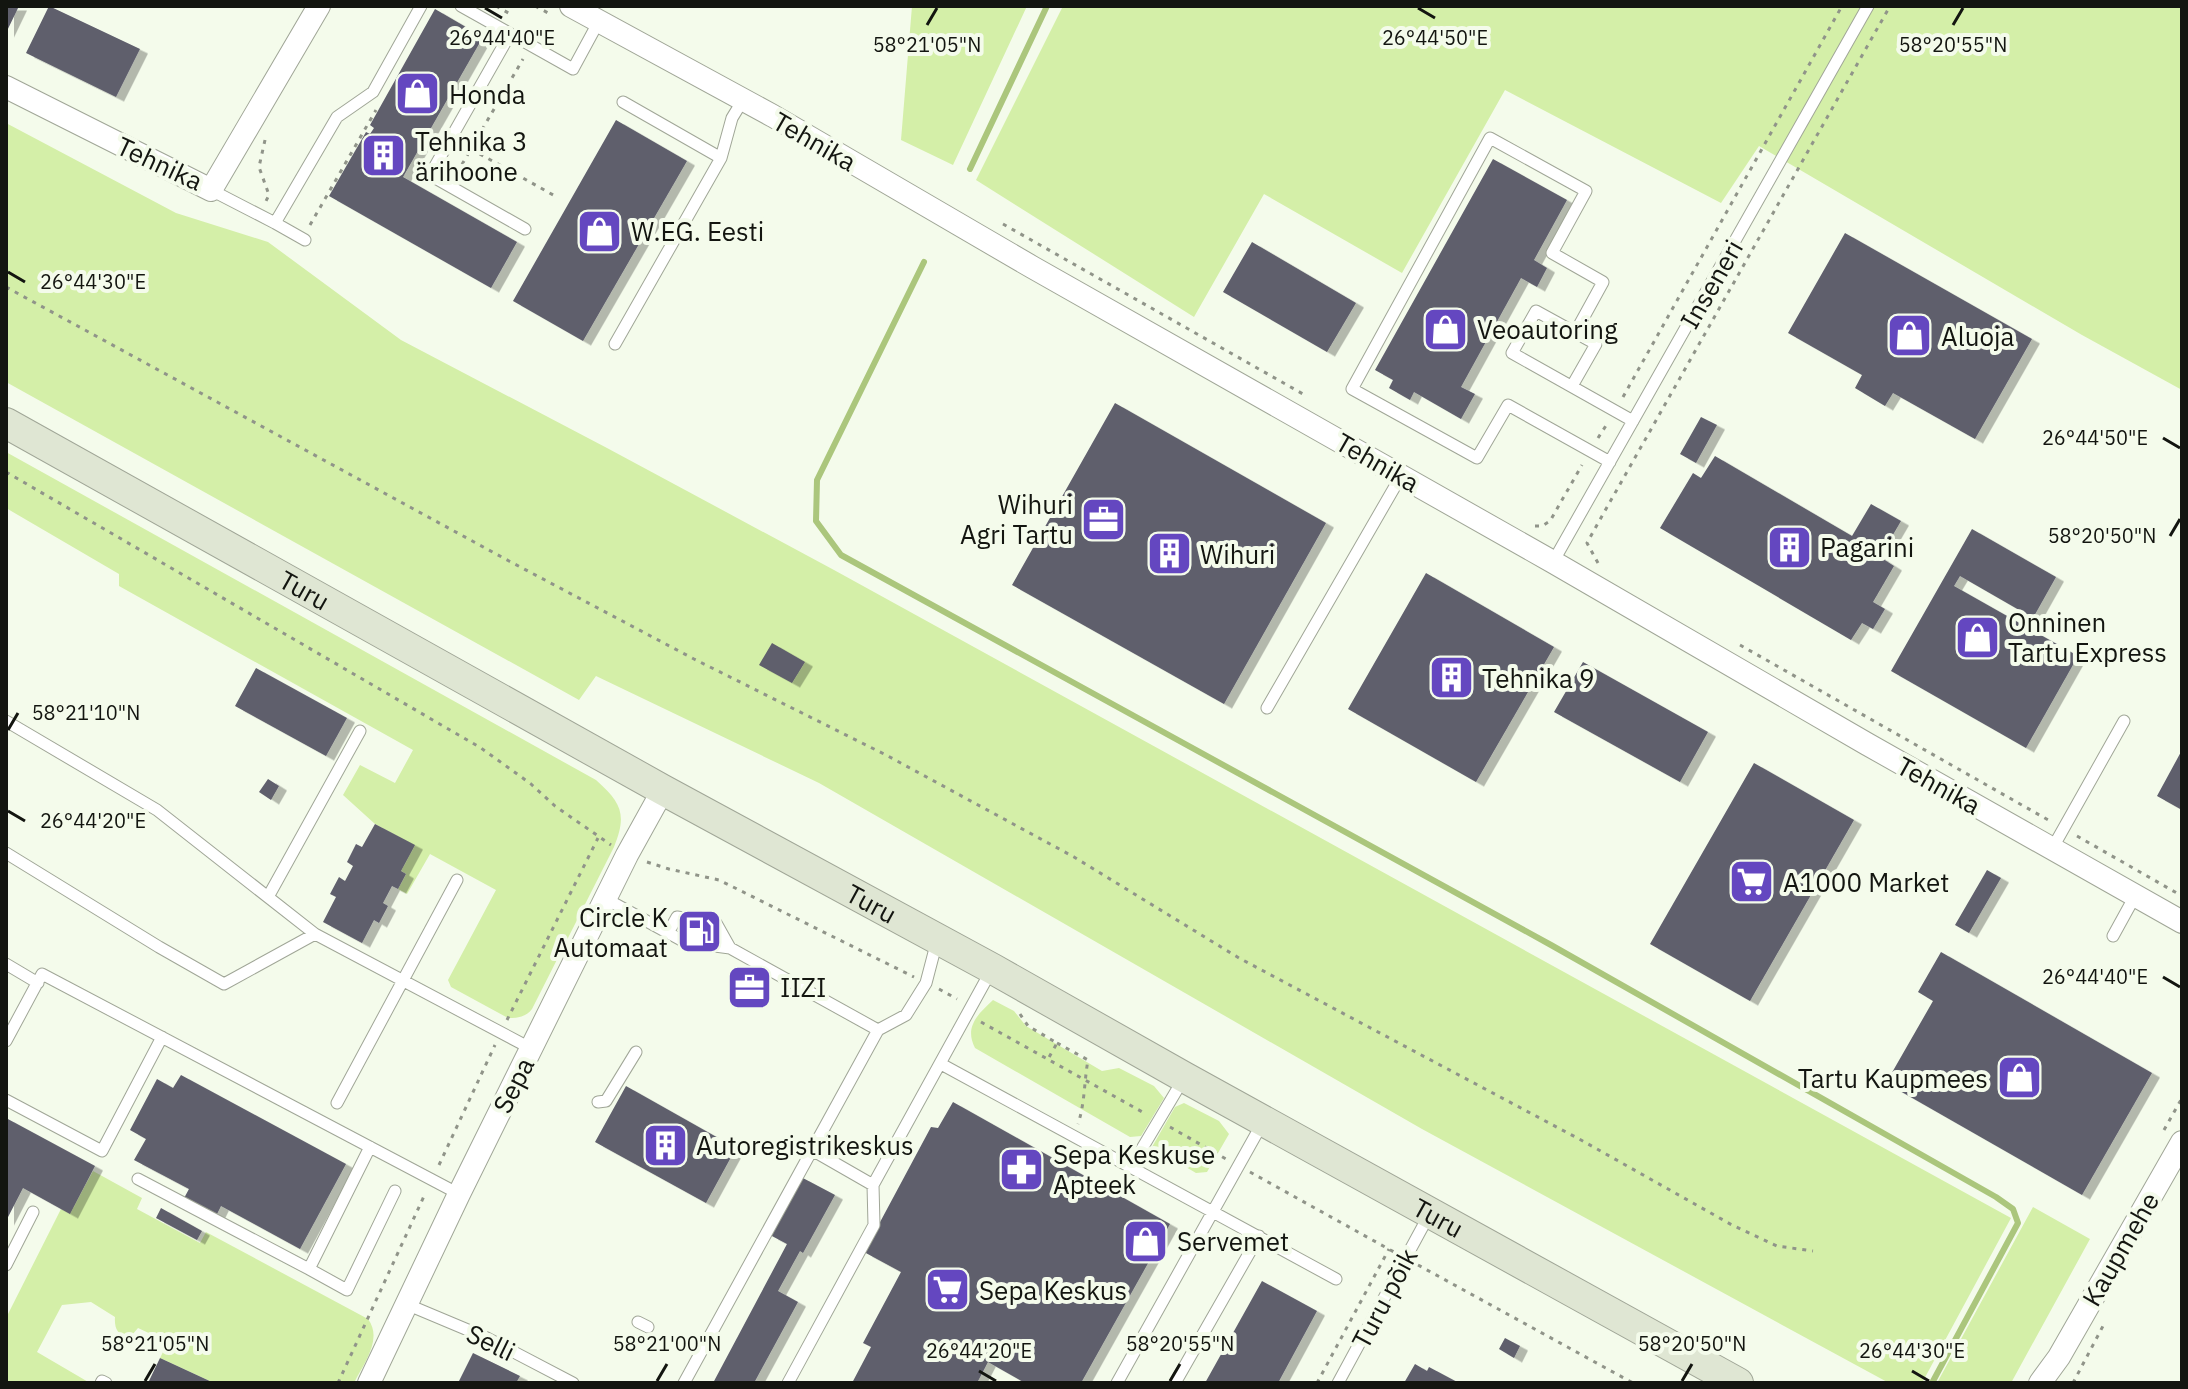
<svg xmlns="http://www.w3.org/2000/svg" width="2188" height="1389" font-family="'IBM Plex Sans',sans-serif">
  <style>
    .green { fill: #d4efa8 }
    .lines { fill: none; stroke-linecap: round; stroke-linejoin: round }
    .stream { stroke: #abc67c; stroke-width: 6 }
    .building { fill: #5f5e6c; filter: url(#shadow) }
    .service-casing { stroke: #a0a697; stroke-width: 13 }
    .minor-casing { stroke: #a0a697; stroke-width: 24 }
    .secondary-casing { stroke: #a0a697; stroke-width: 32 }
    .path { stroke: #909489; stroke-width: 3; stroke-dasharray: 4 6; stroke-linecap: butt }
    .service { stroke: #fff; stroke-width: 11 }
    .minor { stroke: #fff; stroke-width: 22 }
    .secondary { stroke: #dfe6d3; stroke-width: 30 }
    .ticks { fill: none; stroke: #131510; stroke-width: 3 }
    .labels { text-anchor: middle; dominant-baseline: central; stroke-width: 8; stroke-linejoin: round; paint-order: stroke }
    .poi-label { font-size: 26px; fill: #131510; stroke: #f4fbeb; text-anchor: start }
    .street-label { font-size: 26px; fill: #131510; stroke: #f4fbeb }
    .ticks-label { font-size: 20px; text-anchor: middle; fill: #131510; stroke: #f4fbeb; stroke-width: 8; stroke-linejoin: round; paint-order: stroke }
  </style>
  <defs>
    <filter id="shadow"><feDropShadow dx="8" dy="4.5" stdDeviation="0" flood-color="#0004"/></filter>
  </defs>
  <rect width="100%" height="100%" fill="#f4fbeb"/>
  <!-- green -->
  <path class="green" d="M912,6H1027L953,165L901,140Z
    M1063,6H2182V390L2082,335L1759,146L1721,203L1505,90L1402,273L1264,194L1194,317L976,180Z
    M6,123L176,213L268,242L401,340L607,448L834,570L2011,1218L1922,1383H1889L1422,1129L819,783L596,676L579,700L6,382Z
    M6,452L596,780C622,803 627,815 614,847L532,1009C526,1017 518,1018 508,1018L451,987L448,980L496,890L430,854L407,894L398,889L406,874L401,871L414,845L375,824L343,795L360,765L395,783L413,750L119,586V574L6,508Z
    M993,1000L1014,1011L1026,1026L1102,1071L1119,1068L1154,1086L1164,1098L1141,1136L1130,1137L975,1048C964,1027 978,1014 993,1000Z
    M1184,1103L1219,1121L1229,1134L1207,1172L1196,1173L1152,1147L1175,1107Z
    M93,1171L142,1198L137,1209L200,1243L206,1232L368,1319C383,1339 364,1363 354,1383H214L160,1358L168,1342L138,1328L132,1335C119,1338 114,1330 115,1317L91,1302L62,1305L37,1352L90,1383H6V1318L61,1209L70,1213Z
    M2033,1207L2090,1239L2011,1383H1937Z"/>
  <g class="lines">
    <!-- stream -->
    <path class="stream" d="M970,169L1047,6
      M924,262L817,480L816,521L841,555L1551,945L1996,1197L2013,1209L2018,1223L1932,1383"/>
  </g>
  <!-- building -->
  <path class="building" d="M6,6H19L6,33Z
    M49,6L140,49L116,97L26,53Z
    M435,9L483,37L403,177L517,242L491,288L329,196L366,132L370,134L374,128L370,125Z
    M616,120L687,161L583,341L513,301Z
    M1493,159L1567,200L1534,260L1547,268L1537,287L1521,278L1461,387L1475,394L1461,419L1414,392L1410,400L1389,388L1393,380L1375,370Z
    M1845,233L2032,339L1975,439L1893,393L1885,406L1855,388L1862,375L1788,333Z
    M1252,242L1356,303L1327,352L1223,292Z
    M1115,403L1326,523L1224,704L1012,585Z
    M1701,417L1717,425L1696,463L1680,454Z
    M1715,456L1852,536L1871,504L1901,521L1880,557L1894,566L1873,602L1885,609L1873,629L1862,623L1851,640L1660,528L1693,473L1701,478Z
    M1972,529L2056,577L2033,618L1960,576L1954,586L2078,656L2026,748L1891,671Z
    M1426,573L1554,647L1476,782L1348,709Z
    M772,643L805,662L792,683L759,665Z
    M1583,662L1708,732L1680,782L1554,712Z
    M256,668L347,718L326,756L235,706Z
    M2182,750V810L2157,796Z
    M1754,763L1854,820L1750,1001L1650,944Z
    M268,779L279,786L271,800L259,792Z
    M375,824L415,845L401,871L406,874L398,889L392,886L383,903L388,906L379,923L374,920L362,943L323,922L336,897L330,894L339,877L345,881L353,866L347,862L356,844L362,847Z
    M1987,870L2001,878L1969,933L1955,925Z
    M687,926L712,932L711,937L686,933Z
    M1941,952L2152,1073L2082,1195L1886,1083L1933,1001L1918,992Z
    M744,978L760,987L755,996L739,986Z
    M181,1075L346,1164L300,1249L221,1206L215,1218L183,1200L189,1189L134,1160L146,1139L130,1130L157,1079L173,1088Z
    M626,1086L736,1148L706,1203L595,1142Z
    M953,1102L1170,1224L1081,1383H1025L988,1362L977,1383H852L871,1347L863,1343L901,1272L864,1252L931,1127L938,1128Z
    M6,1118L95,1166L70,1214L23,1188L6,1221Z
    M801,1177L835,1195L803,1253L800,1251L778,1291L798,1302L754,1383H713L787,1244L770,1235Z
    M161,1208L202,1231L197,1240L156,1218Z
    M1262,1281L1317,1311L1278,1383H1205Z
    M1505,1338L1520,1346L1514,1358L1499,1349Z
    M473,1353L520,1376L516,1383H458Z
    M160,1358L214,1383H148Z
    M1415,1364L1427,1371L1429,1367L1459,1383H1404Z"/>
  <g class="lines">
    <defs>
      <path id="service" d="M461,6L573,69L599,21
        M510,34L430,175L525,229
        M623,102L721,158
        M211,190L275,223L337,117L373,92L421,6
        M275,223L305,240
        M1575,333L1603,282L1552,253L1586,191L1490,138L1352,389L1477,458L1508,405L1610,462
        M615,344L721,158L732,118L743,100
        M1572,386L1596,344L1536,311L1512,353L1633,421
        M1553,562L1868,6
        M1267,708L1401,476
        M6,721L157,810L315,934L532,1049
        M2052,849L2124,721
        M6,853L159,947L224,984L315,934
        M268,897L360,731
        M606,899L685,942L730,948
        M668,933L677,917L716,923L730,948L878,1030
        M2113,936L2135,896
        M6,964L38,983
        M6,1041L42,974L459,1194
        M941,1064L1336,1279
        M6,1100L102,1151L162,1037
        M598,1102L606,1101L636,1052
        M337,1103L457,880
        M812,1150L873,1185
        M1131,1167L1184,1078
        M138,1179L309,1269L370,1147
        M6,1265L33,1212
        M309,1269L347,1290L395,1191
        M406,1304L487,1338L573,1383
        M638,1322L648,1327
        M101,1383L102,1381L106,1383
        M684,1383L878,1030L906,1015L926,983L937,941
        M788,1383L874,1225L873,1185L992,969
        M1117,1383L1263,1122
        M1175,1383L1259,1236
        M1338,1383L1429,1215"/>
      <path id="minor" d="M571,6L773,116L1032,267L1553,562L1867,744L2182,922
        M6,87L211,190L319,6
        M369,1383L459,1194L627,855L663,790
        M2040,1383L2059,1357L2182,1142"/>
      <g id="secondary">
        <path id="s1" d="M6,423L663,790L993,969L1184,1077L1738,1383"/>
      </g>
    </defs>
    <!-- service casing -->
    <use href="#service" class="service-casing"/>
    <!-- minor casing -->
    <use href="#minor" class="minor-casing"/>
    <!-- secondary casing -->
    <use href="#secondary" class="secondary-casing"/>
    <!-- path -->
    <path class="path" d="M496,6L512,15
      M535,6L552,15
      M265,140L259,167L269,195L266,201
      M471,149L555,196
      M457,173L523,59
      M1003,224L1303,394
      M310,225L376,110
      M6,287L509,561L694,659L886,755L1074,857L1239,958L1581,1140L1732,1225L1777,1246L1813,1251
      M1623,397L1842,6
      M1598,438L1607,424
      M6,472L481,748L531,784L555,806L611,845
      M1535,526H1542L1550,521L1582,465
      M1598,563L1587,543L1593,532L1890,6
      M1740,645L2050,821
      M2077,836L2182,896
      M647,862L669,869L719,880L914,977
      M939,989L957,999
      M1020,1014L1028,1026L1057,1043L1048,1059
      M507,1020L598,838
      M981,1022L1146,1114
      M1057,1043L1088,1060C1084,1082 1085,1103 1078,1124
      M1170,1127L1226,1159
      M2164,1130L2182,1098
      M439,1165L495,1045
      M1064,1165L1069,1150
      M1250,1172L1394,1252
      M1418,1265L1633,1383
      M338,1383L425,1194
      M1317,1383L1389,1249
      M2073,1383L2103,1326"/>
    <!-- service -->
    <use href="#service" class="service"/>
    <!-- minor -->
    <use href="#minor" class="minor"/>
    <!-- secondary -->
    <use href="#secondary" class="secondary"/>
  </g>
  <!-- ticks -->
  <path class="ticks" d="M485,8L502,18M1418,8L1435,18M927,25L937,8M1953,25L1963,8M8,272L25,282M2163,438L2180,448M2170,536L2180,519M8,730L18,713M8,811L25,821M2163,977L2180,987M979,1371L996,1381M1912,1371L1929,1381M145,1381L155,1364M657,1381L667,1364M1170,1381L1180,1364M1682,1381L1692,1364"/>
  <!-- icons -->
  <defs>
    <symbol id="shop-square" viewBox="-11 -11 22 22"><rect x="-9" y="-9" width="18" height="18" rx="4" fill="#6447c0" stroke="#f4fbeb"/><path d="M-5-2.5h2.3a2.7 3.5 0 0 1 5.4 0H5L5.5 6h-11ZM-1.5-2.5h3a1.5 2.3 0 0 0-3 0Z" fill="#fff"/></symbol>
    <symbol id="building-square" viewBox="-11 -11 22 22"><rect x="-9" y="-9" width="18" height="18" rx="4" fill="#6447c0" stroke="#f4fbeb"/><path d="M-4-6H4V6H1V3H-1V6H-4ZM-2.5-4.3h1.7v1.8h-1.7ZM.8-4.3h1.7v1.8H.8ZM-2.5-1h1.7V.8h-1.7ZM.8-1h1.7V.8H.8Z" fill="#fff"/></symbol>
    <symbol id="office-square" viewBox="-11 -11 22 22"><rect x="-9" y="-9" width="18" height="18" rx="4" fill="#6447c0" stroke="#f4fbeb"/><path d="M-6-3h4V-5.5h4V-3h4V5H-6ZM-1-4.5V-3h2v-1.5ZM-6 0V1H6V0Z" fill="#fff"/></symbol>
    <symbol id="supermarket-square" viewBox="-11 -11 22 22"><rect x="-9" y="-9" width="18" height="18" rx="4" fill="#6447c0" stroke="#f4fbeb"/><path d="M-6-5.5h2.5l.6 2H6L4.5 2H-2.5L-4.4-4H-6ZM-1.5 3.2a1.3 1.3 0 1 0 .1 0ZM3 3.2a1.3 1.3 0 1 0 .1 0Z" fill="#fff"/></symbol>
    <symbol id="fuel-square" viewBox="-11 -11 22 22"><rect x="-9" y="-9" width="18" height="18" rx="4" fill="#6447c0" stroke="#f4fbeb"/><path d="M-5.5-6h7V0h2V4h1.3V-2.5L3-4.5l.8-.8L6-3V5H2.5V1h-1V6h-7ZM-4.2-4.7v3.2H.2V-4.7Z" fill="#fff"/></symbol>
    <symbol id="pharmacy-square" viewBox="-11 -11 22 22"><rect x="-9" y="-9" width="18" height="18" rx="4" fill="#6447c0" stroke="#f4fbeb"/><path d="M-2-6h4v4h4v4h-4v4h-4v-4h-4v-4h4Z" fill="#fff"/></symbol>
  </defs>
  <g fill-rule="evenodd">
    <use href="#shop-square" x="392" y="68" width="51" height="51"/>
    <use href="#building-square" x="358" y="130" width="51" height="51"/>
    <use href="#shop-square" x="574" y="206" width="51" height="51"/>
    <use href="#shop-square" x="1420" y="304" width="51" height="51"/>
    <use href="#shop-square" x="1884" y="310" width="51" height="51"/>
    <use href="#office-square" x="1078" y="494" width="51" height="51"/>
    <use href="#building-square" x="1764" y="522" width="51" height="51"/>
    <use href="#building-square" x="1144" y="528" width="51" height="51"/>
    <use href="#shop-square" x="1952" y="612" width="51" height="51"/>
    <use href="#building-square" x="1426" y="652" width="51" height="51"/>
    <use href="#supermarket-square" x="1726" y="856" width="51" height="51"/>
    <use href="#fuel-square" x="674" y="906" width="51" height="51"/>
    <use href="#office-square" x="724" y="962" width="51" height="51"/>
    <use href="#shop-square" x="1994" y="1052" width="51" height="51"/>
    <use href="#building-square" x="640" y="1120" width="51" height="51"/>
    <use href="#pharmacy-square" x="996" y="1144" width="51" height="51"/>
    <use href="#shop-square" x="1120" y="1216" width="51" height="51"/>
    <use href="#supermarket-square" x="922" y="1264" width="51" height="51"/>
  </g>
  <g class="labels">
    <!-- poi labels -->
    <g class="poi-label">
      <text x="449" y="94">Honda</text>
      <text x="415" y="141">Tehnika 3<tspan x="415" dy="30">ärihoone</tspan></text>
      <text x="631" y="231">W.EG. Eesti</text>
      <text x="1477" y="329">Veoautoring</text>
      <text x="1941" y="336">Aluoja</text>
      <text x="1073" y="504" text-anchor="end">Wihuri<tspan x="1073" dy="30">Agri Tartu</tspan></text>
      <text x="1820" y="547">Pagarini</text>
      <text x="1200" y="554">Wihuri</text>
      <text x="2008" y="622">Onninen<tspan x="2008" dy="30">Tartu Express</tspan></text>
      <text x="1482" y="678">Tehnika 9</text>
      <text x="1783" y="882">A1000 Market</text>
      <text x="668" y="917" text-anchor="end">Circle K<tspan x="668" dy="30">Automaat</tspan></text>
      <text x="780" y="987">IIZI</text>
      <text x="1988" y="1078" text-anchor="end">Tartu Kaupmees</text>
      <text x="696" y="1145">Autoregistrikeskus</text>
      <text x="1053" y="1154">Sepa Keskuse<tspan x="1053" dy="30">Apteek</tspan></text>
      <text x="1177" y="1241">Servemet</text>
      <text x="979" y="1290">Sepa Keskus</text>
    </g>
    <!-- street labels -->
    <g class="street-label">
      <text transform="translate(815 141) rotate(30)">Tehnika</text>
      <text transform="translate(160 163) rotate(25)">Tehnika</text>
      <text transform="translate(1711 284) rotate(-60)">Inseneri</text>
      <text transform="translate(1378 462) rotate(30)">Tehnika</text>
      <text stroke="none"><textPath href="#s1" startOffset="342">Turu</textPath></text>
      <text transform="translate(1939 785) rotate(29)">Tehnika</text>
      <text stroke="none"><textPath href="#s1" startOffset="990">Turu</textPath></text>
      <text transform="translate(513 1085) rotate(-63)">Sepa</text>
      <text stroke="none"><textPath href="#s1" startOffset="1638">Turu</textPath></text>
      <text transform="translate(2120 1249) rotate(-60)">Kaupmehe</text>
      <text transform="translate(1384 1298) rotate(-62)">Turu põik</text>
      <text transform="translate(491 1342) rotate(26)">Selli</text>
    </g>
  </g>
  <g class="ticks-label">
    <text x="502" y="45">26°44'40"E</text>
    <text x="1435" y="45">26°44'50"E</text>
    <text x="927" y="52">58°21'05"N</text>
    <text x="1953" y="52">58°20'55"N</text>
    <text x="93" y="289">26°44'30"E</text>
    <text x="2095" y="445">26°44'50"E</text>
    <text x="2102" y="543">58°20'50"N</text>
    <text x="86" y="720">58°21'10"N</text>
    <text x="93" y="828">26°44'20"E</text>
    <text x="2095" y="984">26°44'40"E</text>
    <text x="155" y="1351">58°21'05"N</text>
    <text x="667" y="1351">58°21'00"N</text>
    <text x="1180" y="1351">58°20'55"N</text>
    <text x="1692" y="1351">58°20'50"N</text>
    <text x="979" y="1358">26°44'20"E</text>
    <text x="1912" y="1358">26°44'30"E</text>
  </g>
  <!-- border -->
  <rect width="2188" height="1389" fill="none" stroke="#131510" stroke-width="16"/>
</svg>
